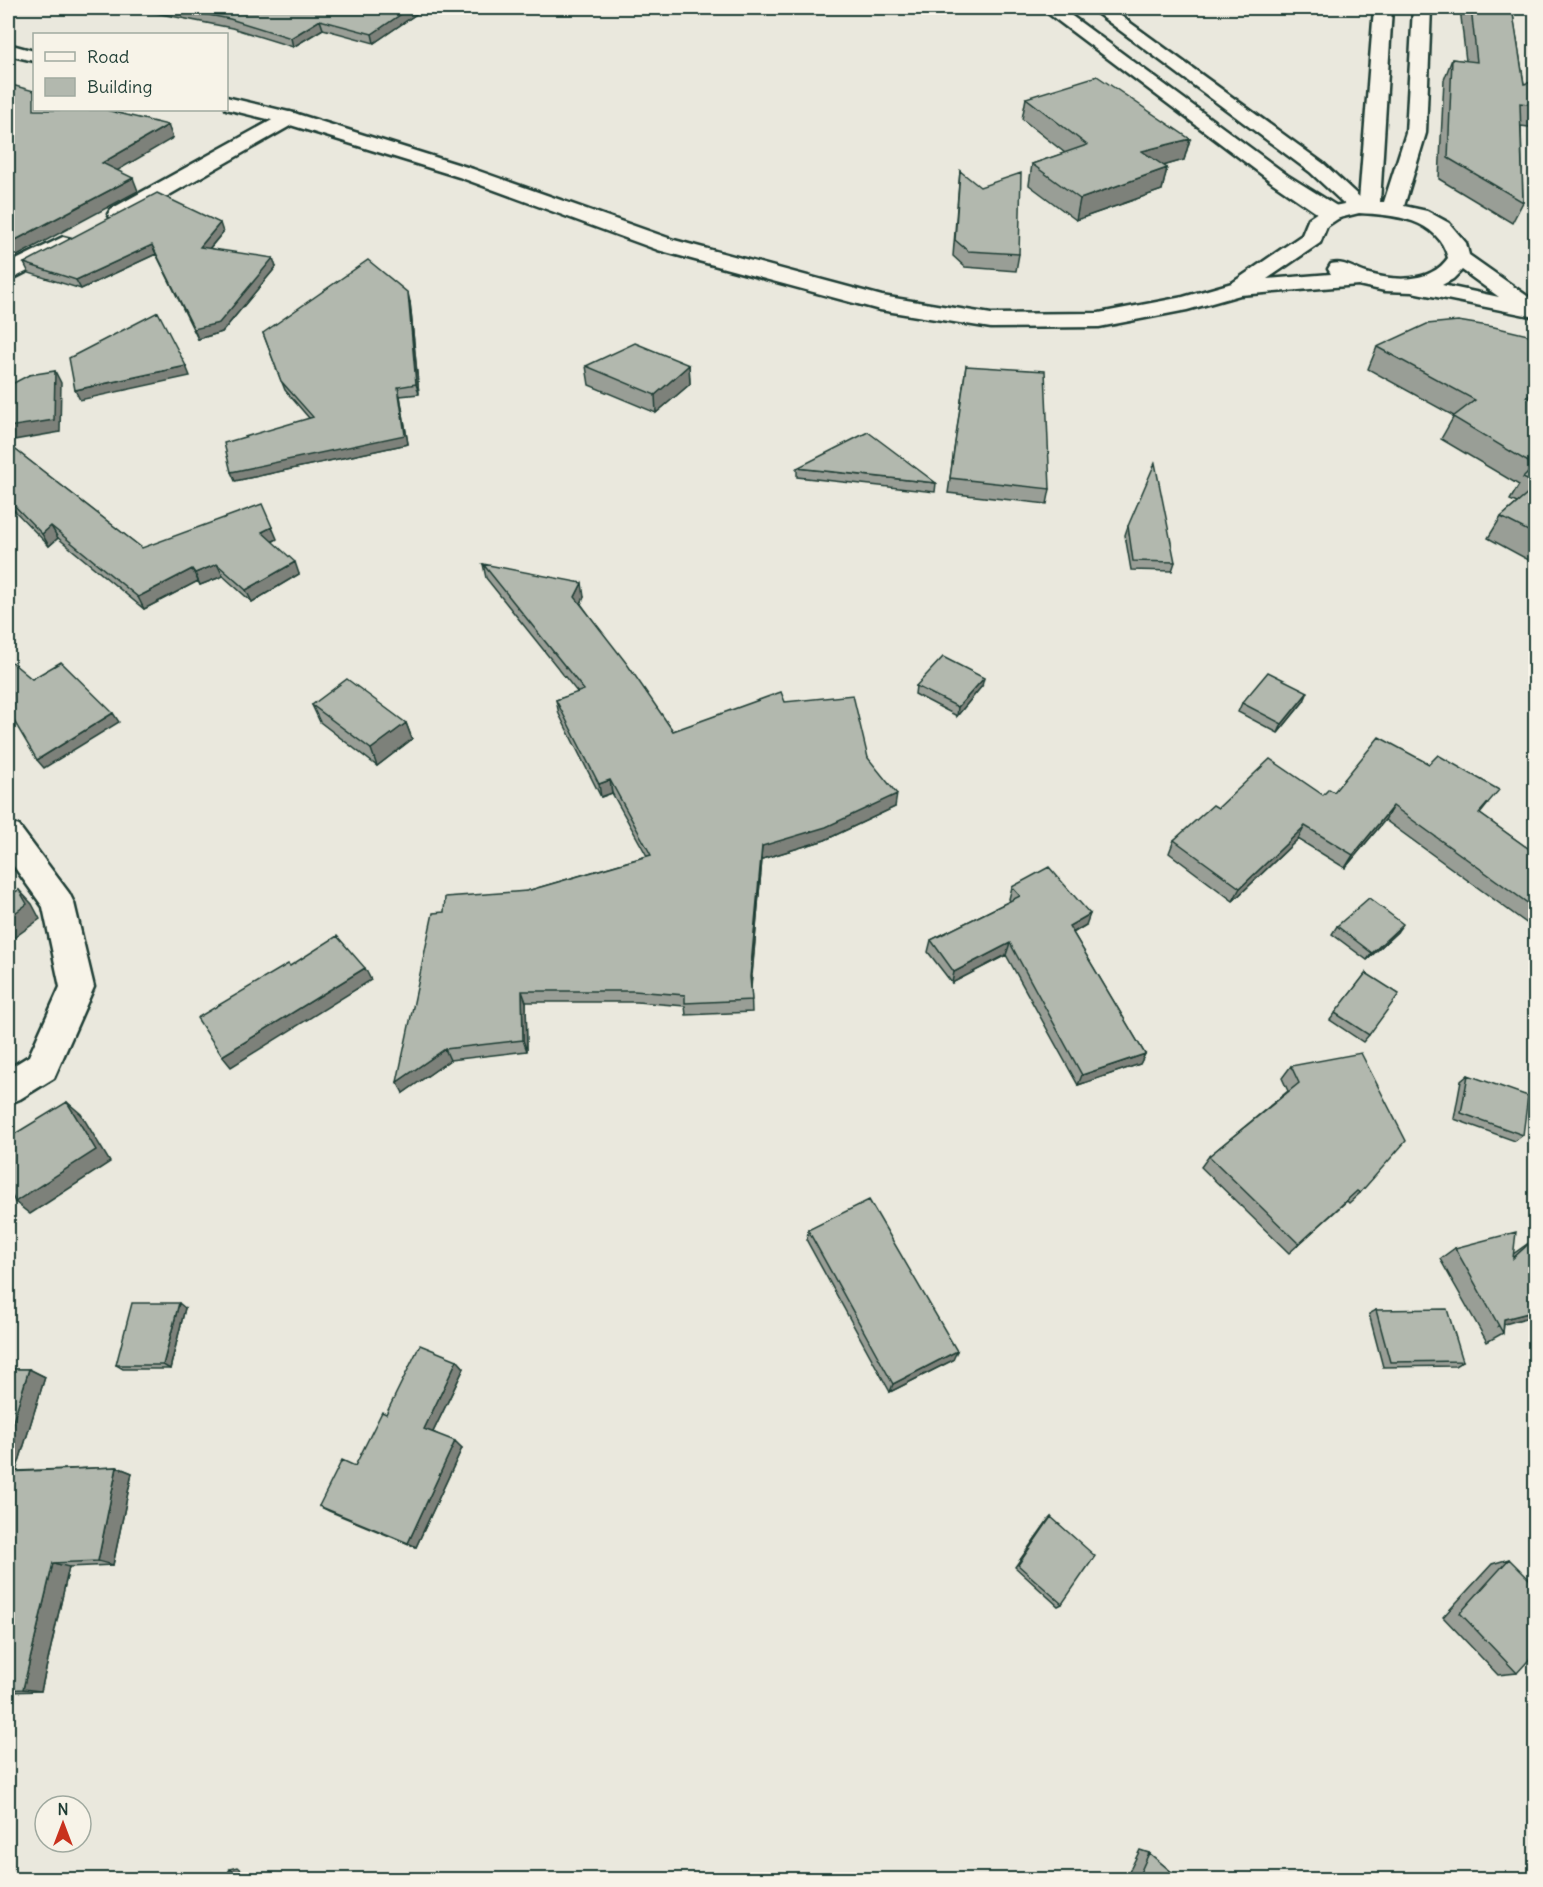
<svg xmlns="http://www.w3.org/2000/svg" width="1543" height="1887" font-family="Delius,sans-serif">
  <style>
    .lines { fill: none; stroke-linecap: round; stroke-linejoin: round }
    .minor-casing { stroke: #1f3d34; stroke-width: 5 }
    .major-casing { stroke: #1f3d34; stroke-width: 5 }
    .minor { fill: #f7f3e8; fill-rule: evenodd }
    .major { fill: #f7f3e8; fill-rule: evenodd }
    .wall { fill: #999e96; stroke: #1f3d34; stroke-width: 1.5 }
    .shaded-wall { fill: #7d817a; stroke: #1f3d34; stroke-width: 1.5 }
    .building { fill: #b2b8ae; stroke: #1f3d34; stroke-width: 1.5 }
  </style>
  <rect width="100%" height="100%" fill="#eae8dd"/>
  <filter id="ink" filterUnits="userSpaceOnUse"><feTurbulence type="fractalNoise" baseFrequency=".0167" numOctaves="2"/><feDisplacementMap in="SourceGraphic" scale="12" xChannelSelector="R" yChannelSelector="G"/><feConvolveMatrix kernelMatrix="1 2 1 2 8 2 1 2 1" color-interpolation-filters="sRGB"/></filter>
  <g filter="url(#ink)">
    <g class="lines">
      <defs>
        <path id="minor" d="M1041,8H1061L1287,175L1340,208L1343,213L1340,218L1332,219L1324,218L1273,183Z
          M1090,8H1110L1324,164L1366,203L1370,207L1366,211L1359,213L1352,211L1310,172Z
          M290,112L297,114L300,118L297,122L127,219L119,220L111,219L108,214L111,209L283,114Z
          M63,237L71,239L74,244L71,249L16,277L8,279V264Z
          M8,822L19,826L69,893L74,903L94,987L54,1078L20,1099L8,1104V1069L29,1056L60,987L43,907L8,858Z"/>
        <path id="major" d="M1374,8H1392L1380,202H1384L1406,133L1413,8H1431L1426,133L1404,206L1427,211L1449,223L1466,243L1469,255L1530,298L1536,305V317L1412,292L1385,291L1358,285L1240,295L1187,310L1099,327L991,328L880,310L658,250L459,177L284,123L226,109V97L297,114L473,169L674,240L882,296L991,314L1099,313L1183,297L1232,283L1302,235L1309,218L1324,208L1359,201ZM1359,213C1394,215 1438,218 1448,258C1430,284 1393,281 1366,273C1353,269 1345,261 1331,264L1328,269L1331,274L1267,279L1320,243L1327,226L1339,218ZM1462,270L1499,297L1442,285L1453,279Z
          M8,44L34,51V61L8,55Z"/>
      </defs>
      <!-- minor casing -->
      <use href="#minor" class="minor-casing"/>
      <!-- major casing -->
      <use href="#major" class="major-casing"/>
      <!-- minor -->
      <use href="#minor" class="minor"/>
      <!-- major -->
      <use href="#major" class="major"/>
    </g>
    <!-- wall -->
    <path class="wall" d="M150,8H425L374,43L323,29L293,47L232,28L151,12Z
      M1460,8H1512L1524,84L1536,81V128L1521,126L1523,202L1512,223L1439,179L1444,80L1452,59L1466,61Z
      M1026,98L1190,139L1184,160L1163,166L1167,168L1162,190L1076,220L1029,185L1032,164L1065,153L1022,119Z
      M960,171L1019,254L1016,271L965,267L953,256Z
      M223,232L210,248L276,267L222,332L198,339L156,254L81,289L29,273L24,263Z
      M410,302L419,394L400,396L408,444L235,481L309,418L285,390L263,333Z
      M1536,337V398L1533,400L1536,401V564L1488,538L1501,517L1517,503L1510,500L1519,485L1441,439L1454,416L1368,369L1377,347Z
      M689,365L690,384L656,413L589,385L586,366Z
      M966,366L1050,489L1047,504L948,493Z
      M8,444L142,548L277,539L272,542L299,574L252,602L223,576L200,585L198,581L144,609L58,538L49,546L8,504Z
      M797,468L936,483L935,492L797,477Z
      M1128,526L1175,562L1172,571L1131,570L1125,535Z
      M483,564L584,597L581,604L673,731L785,702L868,758L895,807L825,840L762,859L751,985L752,1012L686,1015L685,1006L637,1002H526L527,1051L450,1060L403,1093L444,912L527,891L647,856L612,793L601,797L559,714L556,700L578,693L486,578Z
      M916,686H982L957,716L915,694Z
      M1304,701L1278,733L1238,712L1242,703Z
      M312,705L406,723L412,739L377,766L320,722Z
      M1323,795L1488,804L1480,814L1536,854V930L1385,820L1345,868L1298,839L1233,901L1169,853L1174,840L1218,808Z
      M1012,887L1086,925L1073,933L1145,1054L1140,1064L1078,1085L1006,955L952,983L928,952L931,940L1010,901L1009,899Z
      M1337,926L1397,932L1367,960L1332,934Z
      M1366,973L1369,1035L1363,1042L1330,1020Z
      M1291,1066L1360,1193L1349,1203L1347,1201L1289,1253L1201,1167L1209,1156L1288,1091L1282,1078Z
      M1468,1075L1523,1135L1515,1141L1454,1119L1461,1081Z
      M808,1230L953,1360L890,1392L807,1241Z
      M1533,1240L1504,1324L1503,1333L1487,1342L1440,1259L1455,1248L1513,1254Z
      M185,1308L170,1369H123L116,1365Z
      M1376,1310L1463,1361L1455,1366L1383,1367L1369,1314Z
      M457,1360L464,1368L433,1432L462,1448L416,1547L329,1511L319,1506L355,1466L386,1414Z
      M8,1369H29L45,1377L16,1471L117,1467L132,1473L113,1565L69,1567L41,1691L8,1692Z
      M1051,1517L1062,1604L1058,1606L1015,1567L1048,1520Z
      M1509,1559L1517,1673L1498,1675L1443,1617L1492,1564Z
      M1140,1850L1149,1853L1181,1880H1125Z"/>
    <!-- shaded-wall -->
    <path class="shaded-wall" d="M410,8H425L374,43L372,34Z
      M320,20L323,29L293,47L291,38Z
      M168,125L173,138L108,176L102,163Z
      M1190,139L1184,160L1138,173L1142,151Z
      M1167,168L1162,190L1076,220L1080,199Z
      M133,178L138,191L8,261V244Z
      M220,223L223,232L203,256L200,247Z
      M152,245L156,254L81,289L76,280Z
      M273,258L276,267L222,332L198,339L194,329Z
      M408,293L410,302L419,394L416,384Z
      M689,365L690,384L656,413L655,395Z
      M186,366L190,376L80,400L75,390Z
      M55,371L61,383L60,432L8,441V427Z
      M398,387L400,396L408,444L235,481L231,472Z
      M1536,388V398L1514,419L1526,397Z
      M51,526L58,538L49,546L42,534Z
      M272,527L277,539L267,544L262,532Z
      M295,562L299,574L252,602L246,590Z
      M217,564L223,576L200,585L195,573Z
      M192,569L198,581L144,609L138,597Z
      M582,583L584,597L577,611L575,597Z
      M984,678L982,686L957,716L958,707Z
      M1308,692L1304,701L1278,733L1282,724Z
      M113,713L119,722L44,768L37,760Z
      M406,723L412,739L377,766L371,749Z
      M610,780L612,793L601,797L599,784Z
      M897,794L895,807L825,840L762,859L751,988L750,977L762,846Z
      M1393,806L1385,820L1345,868L1353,855Z
      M1305,826L1298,839L1233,901L1240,888Z
      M19,890L32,904L40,919L8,942V918Z
      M1090,914L1086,925L1065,937L1069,926Z
      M1403,924L1397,932L1367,960L1372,953Z
      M1010,943L1006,955L952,983L954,972Z
      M365,968L371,980L231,1067L222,1056Z
      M522,991L526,1002L527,1051L523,1040Z
      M445,1049L450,1060L403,1093L397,1082Z
      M1145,1054L1140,1064L1078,1085L1082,1075Z
      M67,1102L81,1114L110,1162L30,1214L15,1202Z
      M179,1303L185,1308L170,1369L163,1365Z
      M1536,1311V1315L1498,1326L1504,1319Z
      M957,1351L953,1360L890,1392L893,1384Z
      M457,1360L464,1368L431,1436L424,1429Z
      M29,1369L45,1377L14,1478L8,1476V1438Z
      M455,1441L462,1448L416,1547L408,1543Z
      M117,1467L132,1473L113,1565L98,1561Z
      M53,1563L69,1567L41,1691L23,1689Z
      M238,1867L253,1880H243L230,1869Z"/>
    <!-- building -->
    <path class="building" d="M171,8H410L372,34L320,20L291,38L230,19Z
      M1471,8H1512L1524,84L1536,81V105L1520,103L1523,202L1448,158L1452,59L1477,62Z
      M1097,76L1190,139L1142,151L1167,168L1080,199L1032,164L1087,145L1026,98Z
      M8,84L34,91V110H106L168,125L102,163L133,178L8,244Z
      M960,171L980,187L1021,173L1019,254L968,251L955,240Z
      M157,193L220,223L200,247L273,258L219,323L194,329L152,245L76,280L24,263Z
      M368,260L408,293L416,384L398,387L405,435L231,472L224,443L313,417L281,381L263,333Z
      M158,312L186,366L75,390L69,358Z
      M1458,321L1494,327L1536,337V388L1526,397L1536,401V484L1523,478L1535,466L1453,417L1475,400L1377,347L1427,324Z
      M635,343L689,365L655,395L586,366Z
      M966,366L1045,371L1050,489L950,478Z
      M55,371L54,420L8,427V386L29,375Z
      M868,432L936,483L797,468Z
      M8,444L142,548L262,504L272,527L262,532L295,562L246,590L217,564L195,573L192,569L138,597L51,526L42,534L8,499Z
      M1155,463L1175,562L1133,561L1128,526Z
      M1536,487V535L1501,517Z
      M483,564L582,583L575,597L627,664L673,731L781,692L785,702L853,695L868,758L897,794L826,827L762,846L750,977L752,1000L685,1003V995L634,991H522L523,1040L445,1049L397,1082L433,913L444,912L445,897L527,891L651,855L610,780L599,784L556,700L584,690Z
      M943,657L984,678L958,707L916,686Z
      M8,659L32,679L61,662L113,713L37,760L8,711Z
      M1268,672L1308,692L1282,724L1242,703Z
      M347,679L406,723L371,749L312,705Z
      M1379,737L1429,764L1438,755L1499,790L1479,813L1536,854V909L1393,806L1353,855L1305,826L1240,888L1174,840L1213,805L1218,808L1270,759L1323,795L1329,789L1334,792Z
      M1049,867L1090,914L1069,926L1145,1054L1082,1075L1010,943L954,972L931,940L1020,896L1012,887Z
      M19,890L27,904L8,918V895Z
      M1369,898L1403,924L1372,953L1337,926Z
      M337,936L365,968L222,1056L197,1018L288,964L290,966Z
      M1366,973L1399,994L1369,1035L1335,1013Z
      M1361,1053L1406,1141L1360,1193L1357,1191L1299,1244L1209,1156L1299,1083L1291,1066Z
      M1468,1075L1528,1096L1523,1135L1461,1113Z
      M67,1102L96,1150L15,1202L8,1188V1138Z
      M869,1200L957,1351L893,1384L808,1230Z
      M1516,1232L1513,1258L1533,1240L1536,1244V1311L1504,1319L1503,1333L1455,1248Z
      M132,1303H179L163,1365H116Z
      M1447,1309L1463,1361L1390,1362L1376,1310Z
      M420,1345L457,1360L424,1429L455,1441L408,1543L319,1506L342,1460L355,1466L382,1412L386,1414Z
      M8,1369H29L8,1438Z
      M117,1467L98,1561L53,1563L23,1689L8,1690V1472Z
      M1051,1517L1095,1556L1062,1604L1018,1565Z
      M1509,1559L1536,1586V1652L1517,1673L1460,1613Z
      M1149,1853L1181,1880H1137Z
      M230,1869L243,1880H224Z"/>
  </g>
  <!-- margin -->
  <rect width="1543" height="1887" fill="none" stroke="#f7f3e8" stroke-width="30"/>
  <rect x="15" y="15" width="1513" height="1857" fill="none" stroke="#1f3d34" stroke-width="2" filter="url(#ink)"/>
  <!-- legend -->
  <rect x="33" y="33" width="195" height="78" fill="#f7f3e8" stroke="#a1aaa0" stroke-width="1.5"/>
  <rect x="45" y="52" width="30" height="9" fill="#f7f3e8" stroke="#a1aaa0" stroke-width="1.5"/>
  <text x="87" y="63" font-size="18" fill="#1f3d34">Road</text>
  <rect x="45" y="78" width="30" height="18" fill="#b2b8ae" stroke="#a1aaa0" stroke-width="1.5"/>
  <text x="87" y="93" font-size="18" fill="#1f3d34">Building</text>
  <!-- north arrow -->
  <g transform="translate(63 1824)"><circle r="28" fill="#f7f3e8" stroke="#a1aaa0" stroke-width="1.5"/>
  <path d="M0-4.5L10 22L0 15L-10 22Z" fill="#c8321e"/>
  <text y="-9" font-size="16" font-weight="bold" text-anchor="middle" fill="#1f3d34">N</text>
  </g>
</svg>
